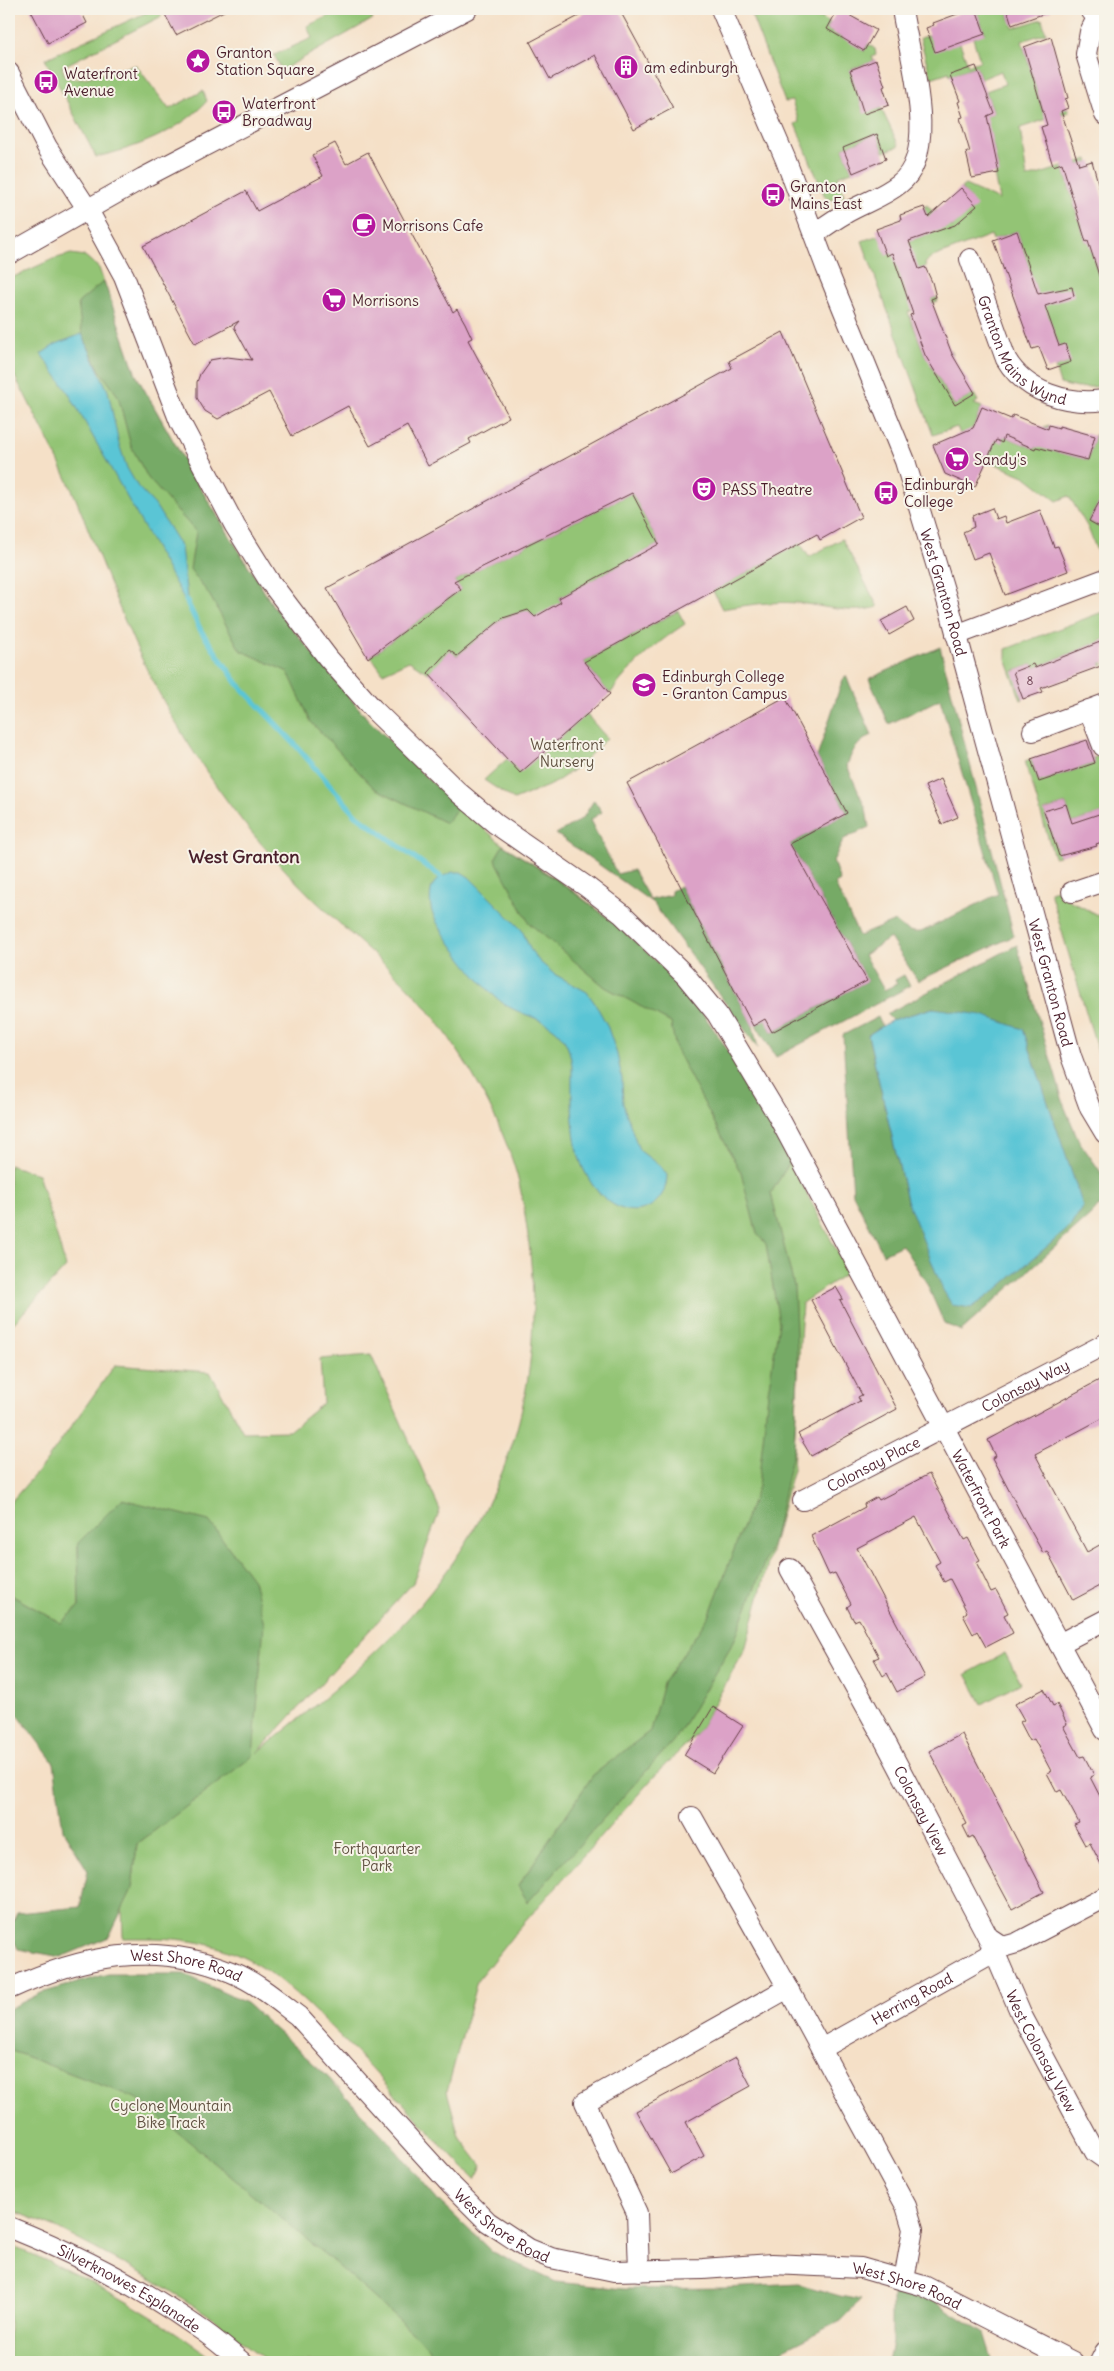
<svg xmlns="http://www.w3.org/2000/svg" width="1114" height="2371" font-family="Delius,sans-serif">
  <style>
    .green { fill: #93c474; stroke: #6e7250 }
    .forest { fill: #76aa66; stroke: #606448 }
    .water { fill: #5ac5d5; stroke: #527280 }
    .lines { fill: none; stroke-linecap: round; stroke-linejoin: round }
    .stream { stroke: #5ac5d5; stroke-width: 5.5 }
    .building { fill: #dca2c7 }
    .minor-casing { stroke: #643c42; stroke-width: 22 }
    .minor { stroke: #fff; stroke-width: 20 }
    .labels { text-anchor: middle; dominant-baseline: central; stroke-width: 4; stroke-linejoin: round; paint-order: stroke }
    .number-label { font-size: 12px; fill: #6e4052 }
    .poi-label { font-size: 15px; fill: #4a1f2b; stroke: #f7f3e8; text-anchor: start }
    .street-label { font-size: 15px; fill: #4a1f2b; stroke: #f7f3e8 }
    .park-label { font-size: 15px; fill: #605141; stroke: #f7f3e8 }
    .quarter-label { font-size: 18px; font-weight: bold; fill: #4a1f2b; stroke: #f7f3e8 }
  </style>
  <rect width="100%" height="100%" fill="#f7f3e8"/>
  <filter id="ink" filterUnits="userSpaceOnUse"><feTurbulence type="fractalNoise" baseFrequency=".02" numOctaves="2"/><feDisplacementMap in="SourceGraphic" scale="10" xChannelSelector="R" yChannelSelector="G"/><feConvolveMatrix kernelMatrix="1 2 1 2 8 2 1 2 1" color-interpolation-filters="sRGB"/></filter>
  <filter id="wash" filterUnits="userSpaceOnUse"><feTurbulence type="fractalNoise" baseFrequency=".0096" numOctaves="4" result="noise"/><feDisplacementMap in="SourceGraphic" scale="20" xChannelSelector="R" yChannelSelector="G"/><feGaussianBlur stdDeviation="1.12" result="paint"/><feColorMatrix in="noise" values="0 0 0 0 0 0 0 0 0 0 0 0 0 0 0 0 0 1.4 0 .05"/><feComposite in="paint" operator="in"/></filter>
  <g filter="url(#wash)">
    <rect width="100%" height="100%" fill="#f5e0c7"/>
    <!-- green -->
    <path class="green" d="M154,9H158L162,16L62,67L66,78H84L136,65L169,109L203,91L207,101C179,132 136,148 96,157L45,59Z
      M344,9H367L373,19L282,70L274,55L312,38L307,26Z
      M749,9H823L818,16L830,23L827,30L841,38L843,37L864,51L868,44L875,49L876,55L872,57L874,61L850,70L864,113L881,108L899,146L884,152L877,134L843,148L852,171L838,176L844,196L832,200L825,197L795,124L799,122L792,101L785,102Z
      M976,9H1007L1013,28L1042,19L1046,33L1022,41L1044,115L1068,108L1069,112L1020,128L1027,178L1088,159L1089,162L1064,169L1078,219L1103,212L1080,224L1086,242L1097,238L1090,246L1105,296V299L1102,300L1105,310V386L1077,388L1060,384L1055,367L1071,362L1059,346L1040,295L1016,297L1036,289L1017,231L993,240L991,235L933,257L925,263L926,267L900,276L911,306L937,297L938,301L908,312L926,358L950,349L953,354L931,366L954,405L974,394L978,401L974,404L982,407L972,430L1002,442L1004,436L1035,449L1044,427L1049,425L1043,448L1088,460L1095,435H1097L1102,412H1105V493L1089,521L1105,530V540L1098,554L1088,528L1069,496L1057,501L1026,477L968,452L957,427L933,435L862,241L879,235L886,255L898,251L909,241L933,232L924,207L927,205L933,212L936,209L952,227L976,206L961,188L965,185L999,200L994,174L999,172L990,132L963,125L994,113L986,91L1005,84L1001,71L981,79L976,66L950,75L949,72L931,78L920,38L929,35L960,43L968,65L980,61L973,38L985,33Z
      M71,254L85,256L99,268L136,375L196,481L273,606L366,717L428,779L503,845L560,881L614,922L682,989L703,1014L732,1058L790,1162L848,1272L802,1303L793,1469L745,1650L697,1734L660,1770L515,1933L477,1981L447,2091L459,2136L482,2166L475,2179C428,2133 386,2082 339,2035C299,1996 266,1960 210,1945C181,1937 152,1938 123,1938L122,1906L132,1889L137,1844L170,1818L78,1543L79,1607L61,1623L9,1594V1504L45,1463L115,1365L210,1372L243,1432L289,1431L323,1403L320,1359L371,1355L440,1510L413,1583L257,1753C322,1700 390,1646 440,1580C517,1479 544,1369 529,1244C526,1221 523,1198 517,1175C501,1120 471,1067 437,1021C409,983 373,955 339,923C305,892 272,858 243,822C211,781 182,736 158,691C125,630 102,562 76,499C62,467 46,436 30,405C24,392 15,379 10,366C5,350 9,299 9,279L53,259Z
      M632,493L659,544L559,598L574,627L544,612L535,617L528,610L503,618L457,656L449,651L428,673L409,661L383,673L371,656L461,589L454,581Z
      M842,539L878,607C850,615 826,606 798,603C772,601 747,605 722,609L713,591L800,543L809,557Z
      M678,611L685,624C656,643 630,666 610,694L584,662Z
      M1105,611V639L1098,642L1105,661L1102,662L1103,665L1101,666L1093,644L1035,668L1033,664L1014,671L1023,699L1021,700L1006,659V649Z
      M586,714L607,738L579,766L553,784L514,800L484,780L507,759Z
      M1105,754V820L1103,813L1072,823L1066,804L1044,811L1059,856L1054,857L1025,761L1031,759L1039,782L1095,763L1093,758Z
      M1063,888L1065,898L1105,919V1075L1050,892Z
      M9,1165L38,1174L66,1267L9,1328Z
      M1005,1653L1021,1683L982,1704L966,1674Z
      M56,2007L544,2362H268L207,2314L145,2275L56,2228L9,2209V2030Z
      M9,2245C82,2274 154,2313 216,2362H9Z"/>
    <!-- forest -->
    <path class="forest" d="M104,281L136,375L196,481L273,606L366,717L428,779L459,806L446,823L374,788L311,722L288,672L240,650L210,596L190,569L196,532L148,478L131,446L118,396L99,369L82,334L78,303Z
      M940,647L1014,936L918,981L890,938L864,955L884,990L897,984L895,980L904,975L910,986L776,1057L756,1025L765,1019L772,1032L867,981L790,844L847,813L817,757L842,681L846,676L872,735C858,742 852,750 847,766L866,809L869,827L844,839L833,861L840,881L835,884L859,936L895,921C903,929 909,933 921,932L998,894L940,699L889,724L869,679Z
      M594,800L602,812L590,820L617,874L633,870L650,900L671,895V891L680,886L753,1026L758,1048L653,903L556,834L583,818Z
      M503,845C577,892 649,943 703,1014C737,1060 763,1112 790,1162L771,1193L794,1286L798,1374L794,1447L774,1538L734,1641L676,1738L528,1902L518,1886L593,1775L650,1731L663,1683L709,1616L758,1486L768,1392L779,1323L766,1244L757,1234L741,1173L676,1050L671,1023L605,987L529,923L495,859Z
      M1017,945L1065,1108L1079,1141L1105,1178V1199L1091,1215L961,1331L944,1323L926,1282L902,1245L883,1254L853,1194L843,1035L878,1017L882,1026L868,1035L907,1200L921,1232L1070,1227L1082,1206L1023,1029L933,1008L892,1020L886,1014Z
      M122,1499L209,1521L253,1580L264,1624L253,1756L137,1844L132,1889L109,1937L61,1957L18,1949L9,1930L17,1913L80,1907L88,1871L63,1830L54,1763L12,1707L9,1685V1594L61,1623L79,1607L78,1543Z
      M108,1974H184L246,2003L324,2073L389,2142L438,2200L492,2252L556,2282L624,2289L725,2288L799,2284L840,2296L861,2300L841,2321L759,2362H441L418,2337L336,2264L138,2099L9,2050V2009L41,1993Z
      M892,2295L934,2301L984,2333L993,2362H888L892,2343Z"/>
    <!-- water -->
    <path class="water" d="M82,334L108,391L119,444L127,468L138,487L155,505L181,547L188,606L68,392L41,354L56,344Z
      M453,872H461L469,877L522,930L530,949L539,961L554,974L587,992L596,1005L607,1025L617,1054L622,1079L623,1104L639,1150L661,1167L667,1175C667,1204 639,1220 614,1205C602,1198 592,1186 586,1174C570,1145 572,1098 572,1065C570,1052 567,1041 557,1031C542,1017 519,1015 503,1003C484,990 445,939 434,917C430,909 429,896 432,887C435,879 445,875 453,872Z
      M933,1008L982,1015L1023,1029L1083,1206L1070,1227L995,1291L971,1308L952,1305L943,1290L907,1200L868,1035L892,1020Z"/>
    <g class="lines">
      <!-- stream -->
      <path class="stream" d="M186,600L201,631L238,684L292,741L355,814L441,877"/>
    </g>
    <g id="blocks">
      <!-- building -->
      <path class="building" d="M30,9H80L87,23L48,43Z
        M162,9H228L176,35Z
        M592,9H619L673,108L634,129L595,55L550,79L530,42Z
        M838,9L876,30L864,51L827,29Z
        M971,9H976L985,34L935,52L926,28L934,25L933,23Z
        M1007,9H1051V11L1012,25Z
        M1051,37L1068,98L1065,99L1068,108L1061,111L1079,165L1092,161L1105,208V284L1102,285L1088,241L1086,242L1062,163L1053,166L1041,127L1047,125L1024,47Z
        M876,60L885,86L883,87L889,105L864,114L850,70Z
        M976,66L994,113L987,116L999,173L972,178L966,152H970L960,118L963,117L958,102L960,101L950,75Z
        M877,134L886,159L853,173L843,148Z
        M335,143L346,164L368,152L453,312L457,309L465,323L472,338L468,340L509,417L469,439L471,443L428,466L407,426L370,446L348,406L292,436L269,392L218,419L205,411L197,398V382L200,374L210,360L227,357L252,360L234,327L239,321L195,344L143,246L246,191L257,211L323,176L312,155Z
        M961,188L977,206L955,225L909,241L919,269L925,267L932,282L936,297L931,299L952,354L975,393L955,405L925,355L910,315L913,314L892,253L886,256L876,229L901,220L900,215L924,207L928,217Z
        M1017,231L1038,294L1072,287L1074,296L1045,306L1059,346L1065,344L1071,362L1048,370L1039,347L1032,349L993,240Z
        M783,332L861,517L820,540L817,534L584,662L610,694L520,773L428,673L449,650L457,656L503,618L528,610L535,617L561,602L559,598L659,544L632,493L454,581L461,589L368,658L327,588L732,368L729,361Z
        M982,407L1011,419L1013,415L1048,429L1049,425L1059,428V426L1095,436L1088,460L1036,447L1035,449L1004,436L1002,443L996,440L975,487L945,474L933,445L973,428Z
        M1105,491V530L1089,521Z
        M992,508L996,519L1004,516L1006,523L1040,510L1054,547L1058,546L1068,571L1005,595L989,553L973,559L963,532L974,527L972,516Z
        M907,607L914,621L889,635L881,621Z
        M1105,640V661L1100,663L1101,666L1041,688L1043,692L1023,699L1013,672L1033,664L1035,668Z
        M785,697L847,813L790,844L867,981L772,1032L765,1019L753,1026L627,783Z
        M1087,740L1095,763L1039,782L1031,759Z
        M941,779L958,817L942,824L925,786Z
        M1066,804L1072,823L1105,812V841L1096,844L1097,846L1059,856L1044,811Z
        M836,1287L843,1299L840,1300L897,1409L811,1456L798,1434L860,1401L858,1397L862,1395L811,1300Z
        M1105,1377V1417L1035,1454L1087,1552L1105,1542V1583L1073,1600L1047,1551L1043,1553L1023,1517L992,1458L996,1456L988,1440Z
        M929,1474L964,1540L968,1538L980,1560L976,1562L991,1592L996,1590L1002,1601L1008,1613L1004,1615L1013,1633L986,1647L977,1631L973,1634L963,1615L967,1612L950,1579L944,1582L935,1565L940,1562L916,1517L857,1548L925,1677L897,1692L887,1673L883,1676L874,1659L879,1657L859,1619L854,1621L847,1607L851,1604L835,1573L829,1575L811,1536L865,1507L864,1504L877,1497L879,1500Z
        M1044,1689L1053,1706L1057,1704L1067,1724L1063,1726L1080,1757L1084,1756L1094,1775L1090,1777L1105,1806V1872L1090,1843L1085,1845L1074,1825L1079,1823L1071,1808L1061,1790L1057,1792L1047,1773L1051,1771L1034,1739L1030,1741L1020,1722L1024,1720L1015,1704Z
        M713,1707L743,1726L713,1773L684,1755Z
        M962,1734L1044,1892L1012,1909L973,1836L969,1838L963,1826L967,1824L929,1751Z
        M736,2057L751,2086L686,2122L704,2156L671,2174L636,2111Z"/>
    </g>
  </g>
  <g filter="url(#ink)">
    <use href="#blocks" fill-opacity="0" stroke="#643c42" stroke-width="1"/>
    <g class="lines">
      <defs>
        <g id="minor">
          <path id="s1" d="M721,9L785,158L826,267L905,461L950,610L1071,1056L1090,1108L1105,1133"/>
          <path d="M1090,9L1097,18L1090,32L1086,54L1105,115"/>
          <path id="s2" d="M9,73L47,147L88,210L124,276L180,422L235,526L268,579L328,658L373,709L458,792L496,824L587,887L622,914L685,975L717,1014L777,1114L1105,1730"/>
          <path d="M814,234C824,227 835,219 846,213C863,203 883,197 899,184C942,152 908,53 902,9"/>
          <path d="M9,254L143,178L467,9"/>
          <path id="s3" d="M970,259L1006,359C1026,393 1068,405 1105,400"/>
          <path d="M956,635L1105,579"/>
          <path d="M1089,710L1103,746"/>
          <path d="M1033,731L1105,704"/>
          <path d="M1072,892L1105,881"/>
          <path id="s4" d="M803,1500L1105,1344"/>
          <path id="s5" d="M790,1569L884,1739L988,1937L1003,1947L1017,1943L1105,1897"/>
          <path d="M1059,1644L1105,1620"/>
          <path d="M692,1817L788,1988"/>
          <path id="s6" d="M988,1937L1021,2014L1095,2152L1105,2159"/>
          <path id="s7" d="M9,1989C81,1956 155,1940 231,1972C256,1982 277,2000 298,2016L452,2186L488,2222L529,2249L551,2258L614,2271L703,2269L772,2264L861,2268L924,2286L1073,2362"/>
          <path id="s8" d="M821,2049L1003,1947"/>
          <path id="s9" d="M9,2227C74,2253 139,2286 197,2327C213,2337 227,2350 242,2362"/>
          <path d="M639,2271L637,2213L585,2102L788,1988L906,2206L913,2229L904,2280"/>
          <path d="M1100,2362L1105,2352"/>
        </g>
      </defs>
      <!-- minor casing -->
      <use href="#minor" class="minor-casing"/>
      <!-- minor -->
      <use href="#minor" class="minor"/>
    </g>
  </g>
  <!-- icons -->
  <defs>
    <symbol id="sight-disc" viewBox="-11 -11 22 22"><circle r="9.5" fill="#b5179e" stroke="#f7f3e8"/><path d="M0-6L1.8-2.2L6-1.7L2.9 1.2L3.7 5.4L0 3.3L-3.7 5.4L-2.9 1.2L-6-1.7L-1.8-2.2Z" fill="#fff"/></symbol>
    <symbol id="building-disc" viewBox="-11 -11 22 22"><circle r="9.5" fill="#b5179e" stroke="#f7f3e8"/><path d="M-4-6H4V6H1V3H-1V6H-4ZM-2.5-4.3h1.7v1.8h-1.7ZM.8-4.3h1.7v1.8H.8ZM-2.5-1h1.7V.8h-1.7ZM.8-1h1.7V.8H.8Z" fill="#fff"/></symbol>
    <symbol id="bus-disc" viewBox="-11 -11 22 22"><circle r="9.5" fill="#b5179e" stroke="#f7f3e8"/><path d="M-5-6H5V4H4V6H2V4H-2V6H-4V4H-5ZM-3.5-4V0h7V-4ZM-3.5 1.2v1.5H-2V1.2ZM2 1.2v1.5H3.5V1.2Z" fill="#fff"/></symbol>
    <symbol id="cafe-disc" viewBox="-11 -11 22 22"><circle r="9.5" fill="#b5179e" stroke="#f7f3e8"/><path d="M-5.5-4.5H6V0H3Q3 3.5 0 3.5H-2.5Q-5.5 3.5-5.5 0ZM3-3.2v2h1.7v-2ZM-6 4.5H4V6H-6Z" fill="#fff"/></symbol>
    <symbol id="supermarket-disc" viewBox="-11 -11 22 22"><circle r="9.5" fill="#b5179e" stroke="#f7f3e8"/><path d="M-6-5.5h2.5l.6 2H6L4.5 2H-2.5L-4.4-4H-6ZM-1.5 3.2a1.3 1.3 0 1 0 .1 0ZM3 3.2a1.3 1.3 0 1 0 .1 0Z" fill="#fff"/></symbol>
    <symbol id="theatre-disc" viewBox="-11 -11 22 22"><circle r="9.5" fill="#b5179e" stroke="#f7f3e8"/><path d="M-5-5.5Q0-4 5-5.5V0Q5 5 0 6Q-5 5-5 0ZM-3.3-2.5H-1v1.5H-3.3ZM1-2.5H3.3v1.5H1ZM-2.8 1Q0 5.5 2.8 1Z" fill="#fff"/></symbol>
    <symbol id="university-disc" viewBox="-11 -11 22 22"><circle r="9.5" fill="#b5179e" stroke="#f7f3e8"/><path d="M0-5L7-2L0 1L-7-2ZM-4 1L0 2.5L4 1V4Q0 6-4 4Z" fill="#fff"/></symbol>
  </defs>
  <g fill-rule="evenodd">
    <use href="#sight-disc" x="184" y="47" width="28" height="28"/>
    <use href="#building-disc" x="612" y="53" width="28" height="28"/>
    <use href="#bus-disc" x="32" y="68" width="28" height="28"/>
    <use href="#bus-disc" x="210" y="98" width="28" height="28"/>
    <use href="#bus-disc" x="759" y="181" width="28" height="28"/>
    <use href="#cafe-disc" x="350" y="211" width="28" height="28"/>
    <use href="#supermarket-disc" x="320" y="286" width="28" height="28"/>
    <use href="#supermarket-disc" x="943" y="445" width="28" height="28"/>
    <use href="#theatre-disc" x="690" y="475" width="28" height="28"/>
    <use href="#bus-disc" x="872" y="479" width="28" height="28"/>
    <use href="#university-disc" x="630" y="671" width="28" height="28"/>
  </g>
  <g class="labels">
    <!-- number labels -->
    <g class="number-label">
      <text x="1030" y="680">8</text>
    </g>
    <!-- poi labels -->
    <g class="poi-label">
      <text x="216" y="52">Granton<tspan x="216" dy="17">Station Square</tspan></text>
      <text x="644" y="67">am edinburgh</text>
      <text x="64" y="73">Waterfront<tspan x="64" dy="17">Avenue</tspan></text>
      <text x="242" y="103">Waterfront<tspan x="242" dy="17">Broadway</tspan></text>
      <text x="790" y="186">Granton<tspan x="790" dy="17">Mains East</tspan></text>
      <text x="382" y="225">Morrisons Cafe</text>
      <text x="352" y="300">Morrisons</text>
      <text x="974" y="459">Sandy's</text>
      <text x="904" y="484">Edinburgh<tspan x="904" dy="17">College</tspan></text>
      <text x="722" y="489">PASS Theatre</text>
      <text x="662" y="676">Edinburgh College<tspan x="662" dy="17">- Granton Campus</tspan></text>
    </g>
    <!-- street labels -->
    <g class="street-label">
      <text stroke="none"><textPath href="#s3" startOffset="110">Granton Mains Wynd</textPath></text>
      <text stroke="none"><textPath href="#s1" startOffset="625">West Granton Road</textPath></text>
      <text stroke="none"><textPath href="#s1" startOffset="1030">West Granton Road</textPath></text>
      <text stroke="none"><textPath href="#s4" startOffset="250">Colonsay Way</textPath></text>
      <text stroke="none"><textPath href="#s4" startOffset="79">Colonsay Place</textPath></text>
      <text stroke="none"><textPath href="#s2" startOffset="1751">Waterfront Park</textPath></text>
      <text stroke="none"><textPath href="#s5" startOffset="275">Colonsay View</textPath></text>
      <text stroke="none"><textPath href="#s7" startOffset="184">West Shore Road</textPath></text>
      <text stroke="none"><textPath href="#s8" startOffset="104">Herring Road</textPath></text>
      <text stroke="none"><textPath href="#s6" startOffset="126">West Colonsay View</textPath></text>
      <text stroke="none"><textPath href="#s7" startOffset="604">West Shore Road</textPath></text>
      <text stroke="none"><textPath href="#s7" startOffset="1024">West Shore Road</textPath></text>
      <text stroke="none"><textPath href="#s9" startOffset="135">Silverknowes Esplanade</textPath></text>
    </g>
    <!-- park labels -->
    <g class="park-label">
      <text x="567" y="744">Waterfront<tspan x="567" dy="17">Nursery</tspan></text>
      <text x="377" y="1848">Forthquarter<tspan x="377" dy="17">Park</tspan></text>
      <text x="171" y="2105">Cyclone Mountain<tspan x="171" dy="17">Bike Track</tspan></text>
    </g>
    <!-- quarter labels -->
    <g class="quarter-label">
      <text x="244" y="856">West Granton</text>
    </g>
  </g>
  <!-- margin -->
  <rect width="1114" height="2371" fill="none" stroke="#f7f3e8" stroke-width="30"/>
</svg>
